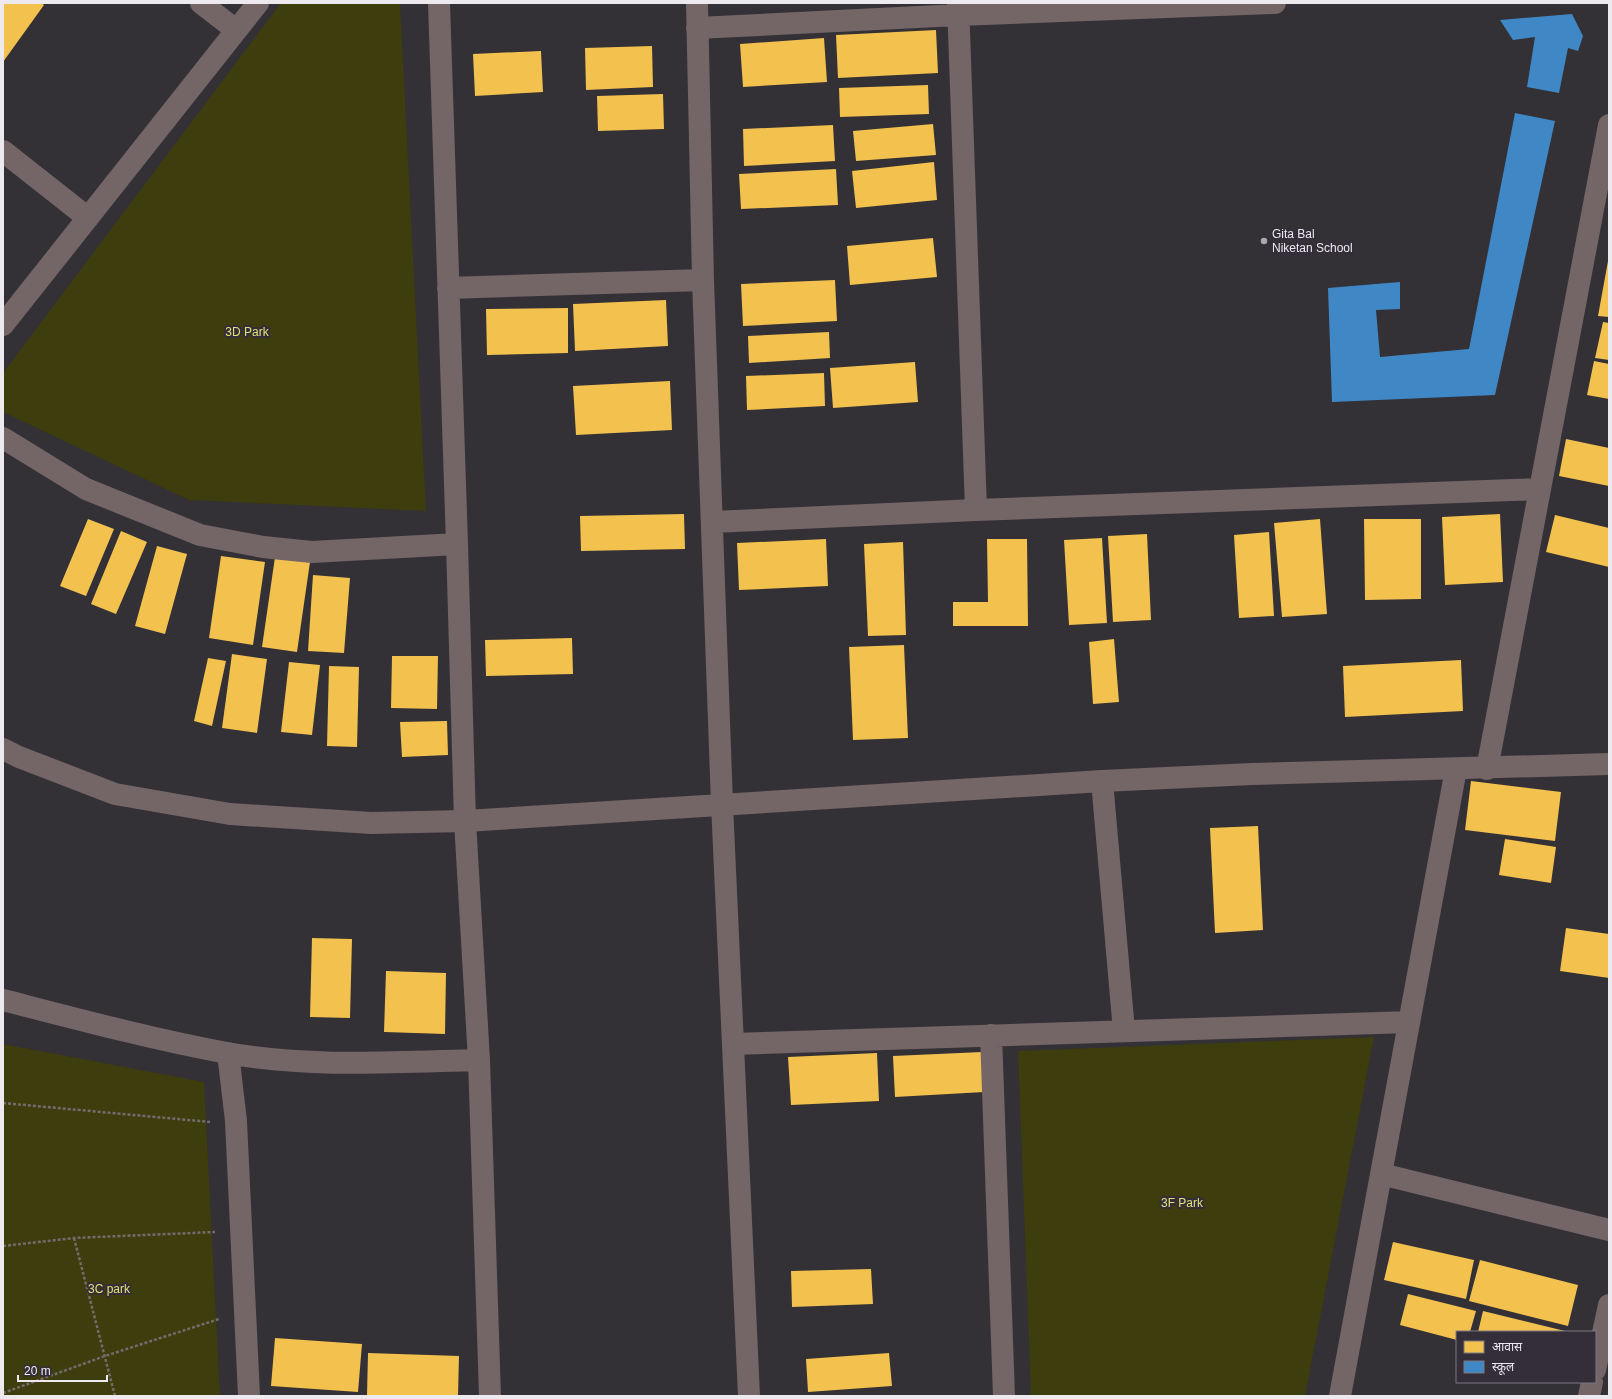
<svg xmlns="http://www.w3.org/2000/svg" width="1612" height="1399" font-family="Helvetica,'Noto Sans Devanagari',sans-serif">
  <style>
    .green { fill: #3d3d0d }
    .homes { fill: #f2c14e }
    .schools { fill: #3f88c5 }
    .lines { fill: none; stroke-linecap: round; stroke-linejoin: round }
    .path { stroke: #756b6c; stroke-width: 2.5; stroke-dasharray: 3 2; stroke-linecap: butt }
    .minor { stroke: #746567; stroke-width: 22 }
    .tertiary { stroke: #746567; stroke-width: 22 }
    .poi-dot { fill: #aba8ae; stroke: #332e38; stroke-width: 1.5 }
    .labels { text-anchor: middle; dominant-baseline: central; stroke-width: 4; stroke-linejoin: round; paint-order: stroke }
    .poi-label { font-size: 12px; fill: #ece9ef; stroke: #332e38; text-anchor: start }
    .park-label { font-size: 12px; fill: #dde276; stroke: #332e38 }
  </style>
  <rect width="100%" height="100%" fill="#333036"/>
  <!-- green -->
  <path class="green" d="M281,3H400L426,511L189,500L3,412V373Z
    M1374,1037L1305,1396H1031L1018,1051Z
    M3,1044L204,1082L220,1396H3Z"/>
  <!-- homes -->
  <path class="homes" d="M4,3H41L44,5L3,62Z
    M936,30L938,73L838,78L836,35Z
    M824,38L827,82L743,87L740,44Z
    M652,46L653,87L586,90L585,48Z
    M541,51L543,92L475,96L473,54Z
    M928,85L929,114L840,117L839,88Z
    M663,94L664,129L598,131L597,96Z
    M933,124L936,155L856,161L853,131Z
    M833,125L835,161L744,166L743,129Z
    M934,162L937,200L856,208L852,171Z
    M836,169L838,205L741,209L739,174Z
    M933,238L937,277L850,285L847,246Z
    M1608,261H1609V317L1598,316Z
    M835,280L837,321L743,326L741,284Z
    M666,300L668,346L575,351L573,304Z
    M568,308V353L487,355L486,309Z
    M1603,322L1609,323V360L1595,358Z
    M829,332L830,358L749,363L748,336Z
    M1594,361L1609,364V399L1587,395Z
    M915,362L918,402L833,408L830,368Z
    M824,373L825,406L747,410L746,376Z
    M670,381L672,430L576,435L573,386Z
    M1566,439L1609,448V486L1559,476Z
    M684,514L685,549L581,551L580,516Z
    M1500,514L1503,582L1445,585L1442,517Z
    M1555,515L1609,528V567L1546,552Z
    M88,519L114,529L86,596L60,586Z
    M1320,519L1327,614L1282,617L1274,523Z
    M1364,519H1421V599L1365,600Z
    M121,531L147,542L116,614L91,604Z
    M1269,532L1274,616L1239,618L1234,535Z
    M1147,534L1151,620L1113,622L1108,536Z
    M1102,538L1107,623L1069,625L1064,540Z
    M826,539L828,586L739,590L737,543Z
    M987,539H1027L1028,626H953V602H988Z
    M903,542L906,635L868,636L864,544Z
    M157,546L187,554L165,634L135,626Z
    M221,556L265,562L253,645L209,638Z
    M275,557L310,562L297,652L262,647Z
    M313,575L350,578L344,653L308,651Z
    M572,638L573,674L486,676L485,640Z
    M1114,639L1119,702L1093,704L1089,642Z
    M904,645L908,738L853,740L849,647Z
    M232,654L267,659L257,733L222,728Z
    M392,656H438L437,709L391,708Z
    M208,658L226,661L212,726L194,721Z
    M1461,660L1463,711L1345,717L1343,666Z
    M289,662L320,665L312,735L281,732Z
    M329,666L359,667L357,747L327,746Z
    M447,721L448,755L402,757L400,722Z
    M1471,781L1561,792L1555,841L1465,830Z
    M1258,826L1263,930L1215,933L1210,828Z
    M1505,839L1556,847L1551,883L1499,875Z
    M1566,928L1609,934V978L1560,971Z
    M312,938L352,939L350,1018L310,1017Z
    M386,971L446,973L445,1034L384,1032Z
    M982,1052L984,1092L895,1097L893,1056Z
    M877,1053L879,1101L791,1105L788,1057Z
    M1393,1242L1474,1260L1466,1299L1384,1280Z
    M1480,1260L1578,1285L1568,1326L1469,1301Z
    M871,1269L873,1304L792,1307L791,1271Z
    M1408,1294L1476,1311L1470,1332H1457V1340L1400,1325Z
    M1483,1311L1565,1331V1332H1478Z
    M275,1338L362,1344L358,1392L271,1386Z
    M368,1353L459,1356L458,1396L367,1395Z
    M889,1353L892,1386L808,1392L806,1359Z"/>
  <!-- schools -->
  <path class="schools" d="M1572,14L1583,36L1578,51L1568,48L1559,93L1527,87L1535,37L1513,40L1500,20Z
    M1515,113L1555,121L1495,395L1332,402L1328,288L1400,282V309L1376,310L1380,357L1469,349Z"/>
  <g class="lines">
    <!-- path -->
    <path class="path" d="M3,1103L210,1122
      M74,1238L115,1396
      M3,1246L74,1238L215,1232
      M3,1393L105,1356L219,1319"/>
    <!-- minor -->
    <path class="minor" d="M201,3L236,30
      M439,3L457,544L465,821L479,1060L490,1396
      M697,3L703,280L722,804L749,1396
      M958,3L976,510
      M697,28L958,15L1275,3
      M3,151L88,218
      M448,288L703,280
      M3,325L258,3
      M3,438L86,489L200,535L263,547L312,552L457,544
      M712,522L976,510L1539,489
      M1487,769L1609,125
      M1102,781L1124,1031
      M3,1000C77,1019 152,1039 227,1053C308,1068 397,1062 479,1060
      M991,1035L1004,1396
      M733,1044L1409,1022
      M228,1053L236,1121L249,1396
      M1381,1174L1609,1230
      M1595,1370L1609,1305
      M1340,1396L1456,769
      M1589,1396L1592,1382"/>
    <!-- tertiary -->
    <path class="tertiary" d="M3,749L19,757L115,794L230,814L371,823L465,821L1102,781L1252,774L1609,764"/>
  </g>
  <!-- markers -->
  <circle class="poi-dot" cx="1264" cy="241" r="4"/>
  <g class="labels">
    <!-- poi labels -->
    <g class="poi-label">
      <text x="1272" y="234">Gita Bal<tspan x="1272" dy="14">Niketan School</tspan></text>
    </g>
    <!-- park labels -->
    <g class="park-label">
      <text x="247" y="332">3D Park</text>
      <text x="1182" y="1203">3F Park</text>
      <text x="109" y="1289">3C park</text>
    </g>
  </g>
  <!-- border -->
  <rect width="1612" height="1399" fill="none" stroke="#ece9ef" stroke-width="8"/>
  <!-- legend -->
  <rect x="1456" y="1331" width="140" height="52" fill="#332e38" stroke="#7d7981"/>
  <rect x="1464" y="1341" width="20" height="12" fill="#f2c14e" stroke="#7d7981"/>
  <text x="1492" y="1351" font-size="12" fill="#ece9ef">आवास</text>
  <rect x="1464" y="1361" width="20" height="12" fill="#3f88c5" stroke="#7d7981"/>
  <text x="1492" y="1371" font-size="12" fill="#ece9ef">स्कूल</text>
  <!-- scale -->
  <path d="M18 1375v6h89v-6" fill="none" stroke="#ece9ef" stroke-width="2"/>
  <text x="24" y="1375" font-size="12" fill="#ece9ef" stroke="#332e38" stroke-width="3" paint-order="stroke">20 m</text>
</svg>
